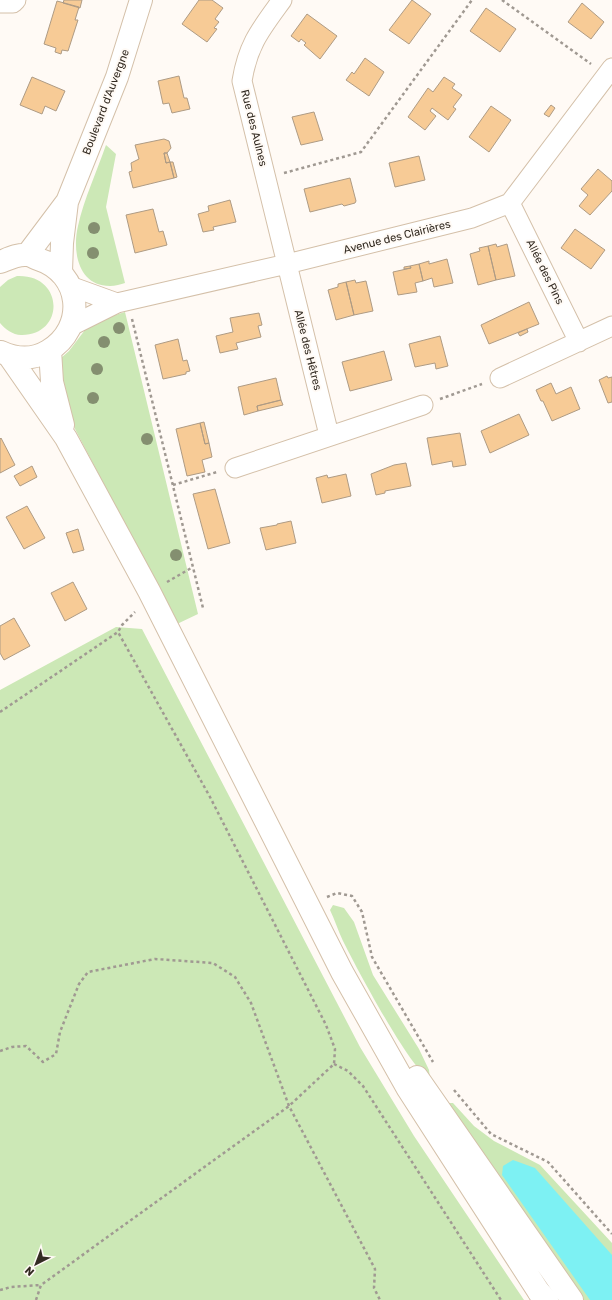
<svg xmlns="http://www.w3.org/2000/svg" width="612" height="1300" font-family="Rubik,sans-serif">
  <style>
    .green { fill: #cce8b6 }
    .water { fill: #7df1f3 }
    .building { fill: #f7cb96; stroke: #ae9b84 }
    .lines { fill: none; stroke-linecap: round; stroke-linejoin: round }
    .street-casing { stroke: #d4c0a9; stroke-width: 21 }
    .secondary-casing { stroke: #d4c0a9; stroke-width: 24 }
    .highway-casing { stroke: #d4c0a9; stroke-width: 24 }
    .path { stroke: #a09992; stroke-width: 2.5; stroke-dasharray: 3 3; stroke-linecap: butt }
    .street { stroke: #fff; stroke-width: 19 }
    .secondary { stroke: #fff; stroke-width: 22 }
    .highway { stroke: #fff; stroke-width: 22 }
    .tree { fill: #848f70 }
    .labels { text-anchor: middle; dominant-baseline: central; stroke-width: 4; stroke-linejoin: round; paint-order: stroke }
    .street-label { font-size: 11px; fill: #332b22; stroke: #fffaf5 }
  </style>
  <rect width="100%" height="100%" fill="#fffaf5"/>
  <!-- green -->
  <path class="green" d="M106,145L116,154L106,207L125,283C121,284 115,286 110,286C78,286 72,251 78,226C84,199 97,171 106,145Z
    M17,276C65,274 65,336 21,335C13,335 5,329 0,323V287L8,280Z
    M125,312L198,614L177,624L75,429L57,381L61,358L69,351L88,326L102,319Z
    M116,627L142,629L360,1047L414,1136L524,1300H0V690Z
    M333,905L344,908L354,922L373,975L419,1049L429,1070L430,1079C411,1071 355,965 343,941C338,931 335,920 330,910Z
    M446,1103H453L474,1126L494,1141L540,1165L612,1243V1300H579Z"/>
  <!-- water -->
  <path class="water" d="M513,1160L535,1168L612,1255V1300H590L502,1175L503,1166Z"/>
  <!-- building -->
  <path class="building" d="M64,0H82L80,8L63,3Z
    M199,0H212L223,8L215,19L219,22L214,28L217,29L207,42L182,24Z
    M412,0L431,14L409,44L389,30Z
    M57,1L79,7L75,20H78L68,51L62,50L61,54L55,52L56,48L44,44Z
    M582,3L604,22L591,39L568,22Z
    M486,8L516,29L500,52L470,31Z
    M307,14L337,36L320,59L304,45L306,43L301,39L299,42L291,36Z
    M365,58L384,72L369,96L346,80L352,72L354,74Z
    M179,76L184,98H187L190,109L172,113L169,103L163,104L158,81Z
    M32,77L65,91L56,111L45,106L42,114L20,105Z
    M444,77L455,84L452,88L462,95L453,107L456,109L448,120L432,108L430,111L436,116L425,130L408,117L428,88L433,92Z
    M551,105L555,108L549,117L544,114Z
    M491,106L511,120L489,152L469,137Z
    M314,112L323,140L301,145L292,117Z
    M164,139L169,141L171,148L167,153H164L166,163L170,162L174,178L133,188L129,172L132,171L131,163L139,159L135,145Z
    M164,153H167L170,162L166,163Z
    M419,156L425,180L395,187L389,163Z
    M170,162H173L177,177L174,178Z
    M598,169L612,181V191L590,215L579,206L588,195L581,189Z
    M350,178L356,201L355,203L344,206L342,204L310,212L304,189Z
    M230,200L236,222L213,227L214,230L203,232L198,214L209,211L208,206Z
    M153,209L159,232L163,231L167,245L135,253L126,215Z
    M575,229L605,250L591,269L561,248Z
    M496,244L497,247L507,244L515,276L496,280L488,246Z
    M488,246L496,280L478,285L470,254L480,251L479,248Z
    M447,259L453,283L434,287L432,278L423,281L419,264L429,261V264Z
    M419,264L423,281L415,283L417,292L398,295L393,272L411,268L410,266Z
    M410,266L411,268L404,269V267Z
    M355,280L356,283L366,281L373,311L354,315L346,282Z
    M346,282L354,315L336,320L328,290L338,287V284Z
    M529,302L539,324L489,344L481,325Z
    M259,313L262,325L258,326L261,337L236,343L238,349L220,353L216,336L233,332L230,318Z
    M527,329L528,332L520,336L518,333Z
    M440,336L448,366L436,369L435,363L415,367L409,344Z
    M178,339L183,361L187,360L190,371L186,372V374L163,379L155,345Z
    M384,351L392,380L350,391L342,362Z
    M607,376L608,378L612,377V402L608,403L599,380Z
    M276,378L281,400L257,406L258,411L244,415L238,387Z
    M551,383L556,394L571,387L580,409L552,421L543,401H541L536,390Z
    M281,400L283,405L258,411L257,406Z
    M519,414L529,435L490,453L481,431Z
    M204,422L209,443L205,444L200,423Z
    M200,423L205,444L209,443L212,457L202,460L205,472L187,476L176,429Z
    M460,433L466,465L453,467L452,461L432,465L427,438Z
    M1,438L15,465L0,473V439Z
    M406,463L411,486L385,491V493L376,495L371,474L394,465Z
    M32,466L37,477L20,486L14,476Z
    M346,474L351,496L322,503L316,478L327,475L328,478Z
    M215,489L230,543L208,549L193,494Z
    M27,506L45,538L24,549L6,517Z
    M291,521L296,543L266,550L260,528L277,525V524Z
    M78,529L84,550L73,553L66,533Z
    M73,582L87,609L65,621L51,593Z
    M14,618L30,646L4,660L0,653V626Z"/>
  <g class="lines">
    <defs>
      <path id="street" d="M282,0C261,29 248,44 242,81L329,435
        M0,3H13L16,0
        M510,203L579,342
        M70,286L117,303
        M71,326L117,303L287,264L472,218L510,203L612,68
        M500,378L612,326
        M235,468L423,405"/>
      <path id="secondary" d="M27,255L66,203
        M0,262C8,259 17,254 27,255C30,255 35,258 38,259C82,273 87,328 48,351C33,360 16,359 1,352
        M61,272L62,243L67,202L117,77L141,0
        M50,350L52,382L63,425
        M9,356L66,438L149,591L342,972L408,1089L544,1300
        M417,1077L572,1300"/>
      <path id="highway" d="M539,1292L547,1300"/>
    </defs>
    <!-- street casing -->
    <use href="#street" class="street-casing"/>
    <!-- secondary casing -->
    <use href="#secondary" class="secondary-casing"/>
    <!-- highway casing -->
    <use href="#highway" class="highway-casing"/>
    <!-- path -->
    <path class="path" d="M502,0L591,64
      M284,173L361,152L472,0
      M132,319L203,608
      M440,399L482,384
      M173,485L217,472
      M167,582L193,567
      M0,712L118,632L122,625L135,612
      M327,897L337,893L352,896L362,912L372,957L433,1062
      M0,1051L12,1047L26,1046L43,1062L56,1054L60,1032L79,984L88,972L155,959L213,963L235,977L251,1003L289,1106L375,1269L374,1288L380,1300
      M334,1064L348,1071L363,1086L501,1300
      M454,1090L491,1134L548,1162L612,1234
      M0,1290L11,1287L41,1285
      M36,1300L41,1285L289,1106L334,1064L335,1049L326,1025L210,797L118,632"/>
    <!-- street -->
    <use href="#street" class="street"/>
    <!-- secondary -->
    <use href="#secondary" class="secondary"/>
    <!-- highway -->
    <use href="#highway" class="highway"/>
  </g>
  <!-- trees -->
  <g class="tree">
    <circle cx="94" cy="228" r="6"/>
    <circle cx="93" cy="253" r="6"/>
    <circle cx="119" cy="328" r="6"/>
    <circle cx="104" cy="342" r="6"/>
    <circle cx="97" cy="369" r="6"/>
    <circle cx="93" cy="398" r="6"/>
    <circle cx="147" cy="439" r="6"/>
    <circle cx="176" cy="555" r="6"/>
  </g>
  <g class="labels">
    <!-- street labels -->
    <g class="street-label">
      <text transform="translate(106 102) rotate(-69)">Boulevard d'Auvergne</text>
      <text transform="translate(254 128) rotate(76)">Rue des Aulnes</text>
      <text transform="translate(397 237) rotate(-14)">Avenue des Clairières</text>
      <text transform="translate(545 272) rotate(64)">Allée des Pins</text>
      <text transform="translate(308 350) rotate(76)">Allée des Hêtres</text>
    </g>
  </g>
  <!-- north arrow -->
  <g transform="translate(36 1264) rotate(222)" stroke="#fffaf5" stroke-width="3" paint-order="stroke">
  <path d="M0-3L7 15L0 10L-7 15Z" fill="#332b22"/>
  <text y="-6" font-size="11" font-weight="bold" text-anchor="middle" fill="#332b22">N</text>
  </g>
</svg>
